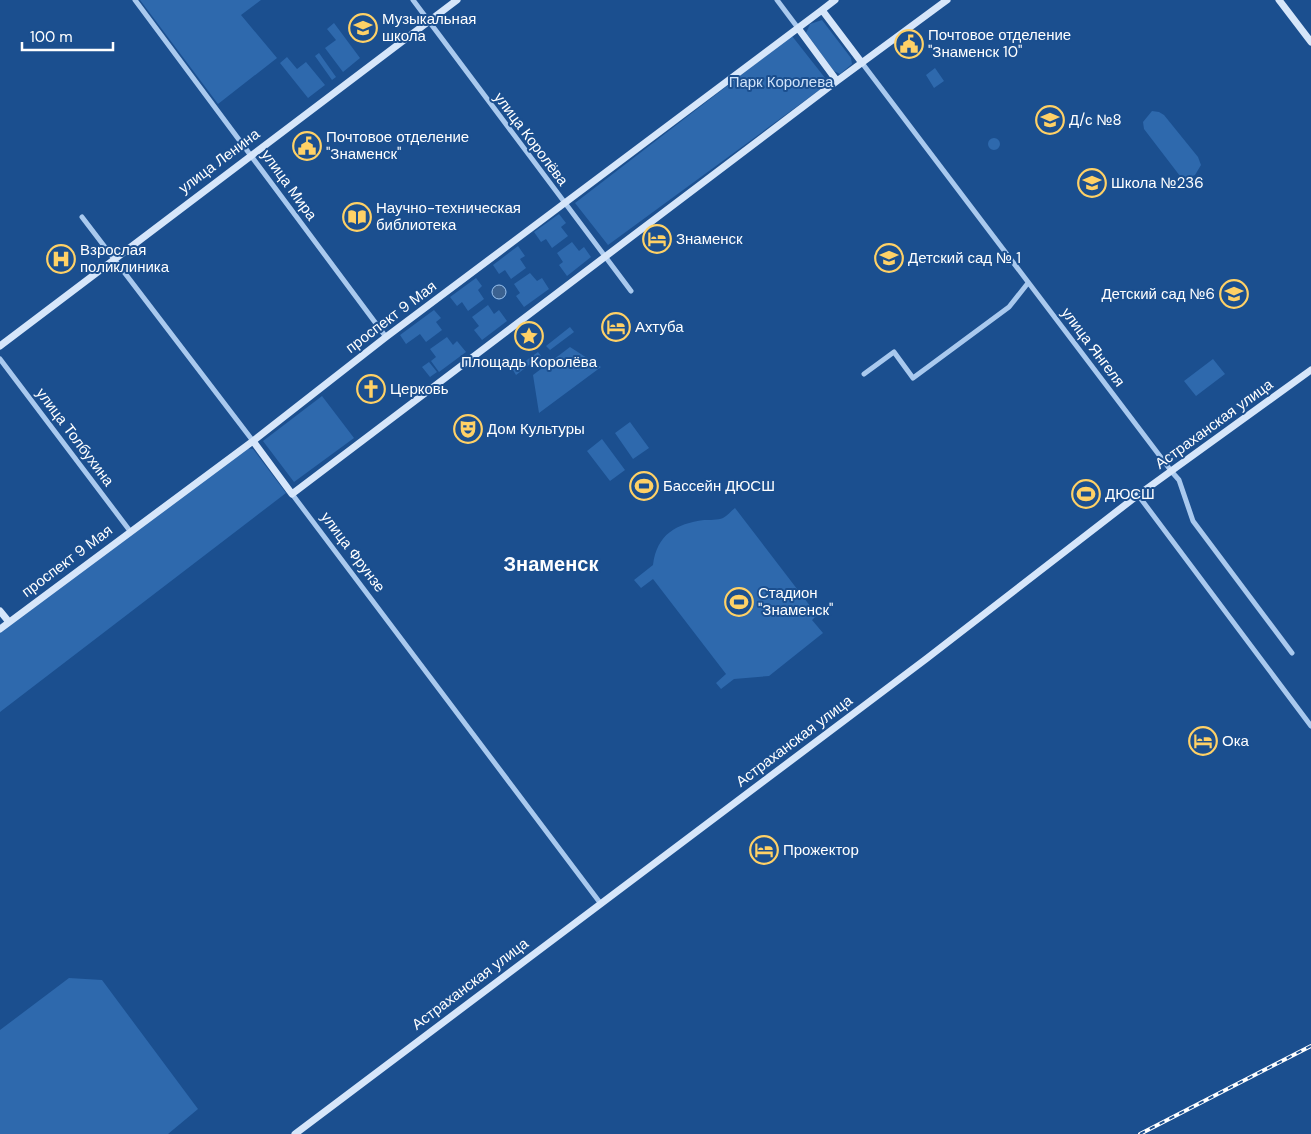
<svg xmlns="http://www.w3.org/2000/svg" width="1311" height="1134" font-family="'DM Sans',sans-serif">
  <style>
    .green { fill: #2e69ad }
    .water { fill: #3c6290; stroke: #9cc4f0 }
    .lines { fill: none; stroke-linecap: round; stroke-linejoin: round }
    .street { stroke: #a9c9ee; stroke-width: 5 }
    .secondary { stroke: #d6e6fa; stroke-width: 7 }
    .rail-casing { stroke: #fff; stroke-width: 4 }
    .rail { stroke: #1b4f8f; stroke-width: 2; stroke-dasharray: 5.5; stroke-linecap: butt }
    .labels { text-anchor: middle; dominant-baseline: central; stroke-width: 4; stroke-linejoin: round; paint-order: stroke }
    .poi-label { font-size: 15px; fill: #fff; stroke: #1b4f8f; text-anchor: start }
    .park-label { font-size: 15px; fill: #cfe3fa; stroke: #1b4f8f }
    .street-label { font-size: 15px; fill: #fff; stroke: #1b4f8f }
    .district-label { font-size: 20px; font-weight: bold; fill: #fff; stroke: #1b4f8f }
  </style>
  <rect width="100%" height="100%" fill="#1b4f8f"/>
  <!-- green -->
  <path class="green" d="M140,0H261L241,15L277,58L218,104Z
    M822,20L851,58L852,64L840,74L834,71L806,33L810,24Z
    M334,23L360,58L343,72L325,48L336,40L327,29Z
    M792,36L829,83L608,245L575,203Z
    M319,53L336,77L332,80L315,56Z
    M287,57L297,69L306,62L325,85L308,98L280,63Z
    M935,68L944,81L934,88L926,75Z
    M1152,111L1159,112L1164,115L1198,157L1201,165L1195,175L1187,178L1180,176L1144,129L1143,122Z
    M988 144a6 6 0 1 1 12 0a6 6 0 1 1-12 0Z
    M559,214L566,223L561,227L568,236L552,248L546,239L541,242L534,232Z
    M572,242L579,251L584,247L591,257L567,276L559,265L563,262L557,253Z
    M518,246L525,256L520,259L526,268L511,279L505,270L499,274L493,265Z
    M530,273L537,281L542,278L549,289L524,307L516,296L520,293L514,284Z
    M476,278L482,286L478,290L484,299L468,311L462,302L457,306L450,297Z
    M488,305L494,314L499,310L507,321L482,340L474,330L479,326L472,317Z
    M434,310L441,318L436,322L442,330L426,342L420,334L406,344L400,335Z
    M570,327L574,332L550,350L546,346Z
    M447,337L453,345L457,341L466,352L439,372L431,361L436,357L430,349Z
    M570,347L601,367L539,413L533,375Z
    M538,352L541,356L516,375L513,370Z
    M1213,359L1225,374L1196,396L1184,381Z
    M429,362L437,372L430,377L422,367Z
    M322,396L354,438L294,482L263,441Z
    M630,422L649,448L633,459L615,433Z
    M602,439L625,470L610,481L587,451Z
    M245,448L253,449L286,493L0,712V632Z
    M735,508L817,615L812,620L823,633L769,676L734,679L721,689L716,683L726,674L653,579L641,588L634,580L653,565C657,534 676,524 704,520C709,520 718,520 723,518C727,516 731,511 735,508Z
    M69,978L102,980L198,1109L168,1134H0V1030Z"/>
  <!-- water -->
  <path class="water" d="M492 292a7 7 0 1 1 14 0a7 7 0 1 1-14 0Z"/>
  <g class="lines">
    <!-- street -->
    <path class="street" d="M135,0L386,337
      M413,0L631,291
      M777,0L798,28
      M862,63L1172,472L1179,480L1193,521L1292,653
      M82,217L253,441
      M0,359L130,531
      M864,374L894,352L913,378L1009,307L1028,283
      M292,494L601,904
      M1138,495L1311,726"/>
    <!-- secondary -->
    <path class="secondary" d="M1279,0L1311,42
      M822,10L835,0
      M862,63L822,10L798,28L837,81L947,0
      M0,346L457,0
      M253,441L292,494L837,81
      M0,611L9,622
      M0,629L253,441L386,337L798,28
      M295,1134L926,659L1138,495L1311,370"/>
    <defs>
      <path id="rail" d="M1140,1134L1311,1046"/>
    </defs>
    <!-- rail casing -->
    <use href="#rail" class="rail-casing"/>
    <!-- rail -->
    <use href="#rail" class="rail"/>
  </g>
  <!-- icons -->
  <defs>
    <symbol id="school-ring" viewBox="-11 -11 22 22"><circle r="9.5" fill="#1b4f8f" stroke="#ffd166" stroke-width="1.5"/><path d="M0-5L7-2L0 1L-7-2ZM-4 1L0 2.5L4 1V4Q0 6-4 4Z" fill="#ffd166"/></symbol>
    <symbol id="civic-ring" viewBox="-11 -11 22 22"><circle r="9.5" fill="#1b4f8f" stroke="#ffd166" stroke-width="1.5"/><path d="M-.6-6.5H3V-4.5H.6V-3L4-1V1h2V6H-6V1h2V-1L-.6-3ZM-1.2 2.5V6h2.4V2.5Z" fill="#ffd166"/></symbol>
    <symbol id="library-ring" viewBox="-11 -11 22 22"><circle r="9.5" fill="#1b4f8f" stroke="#ffd166" stroke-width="1.5"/><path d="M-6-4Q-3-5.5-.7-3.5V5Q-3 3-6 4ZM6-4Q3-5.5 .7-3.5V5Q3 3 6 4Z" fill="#ffd166"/></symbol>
    <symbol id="hotel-ring" viewBox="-11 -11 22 22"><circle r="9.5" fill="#1b4f8f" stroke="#ffd166" stroke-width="1.5"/><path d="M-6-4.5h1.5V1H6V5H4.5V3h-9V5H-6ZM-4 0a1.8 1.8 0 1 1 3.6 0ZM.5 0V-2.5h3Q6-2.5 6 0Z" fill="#ffd166"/></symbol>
    <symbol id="hospital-ring" viewBox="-11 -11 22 22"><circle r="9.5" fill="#1b4f8f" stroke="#ffd166" stroke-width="1.5"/><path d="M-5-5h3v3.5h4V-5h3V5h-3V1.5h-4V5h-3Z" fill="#ffd166"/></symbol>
    <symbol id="sight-ring" viewBox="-11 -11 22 22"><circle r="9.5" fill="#1b4f8f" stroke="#ffd166" stroke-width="1.5"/><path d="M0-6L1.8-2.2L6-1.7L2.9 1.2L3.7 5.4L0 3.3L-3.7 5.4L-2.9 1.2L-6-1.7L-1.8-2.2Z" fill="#ffd166"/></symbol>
    <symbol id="church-ring" viewBox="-11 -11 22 22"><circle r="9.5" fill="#1b4f8f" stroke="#ffd166" stroke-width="1.5"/><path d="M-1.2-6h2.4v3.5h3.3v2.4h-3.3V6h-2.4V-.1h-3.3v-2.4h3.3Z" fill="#ffd166"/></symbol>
    <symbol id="theatre-ring" viewBox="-11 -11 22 22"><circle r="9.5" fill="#1b4f8f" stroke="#ffd166" stroke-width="1.5"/><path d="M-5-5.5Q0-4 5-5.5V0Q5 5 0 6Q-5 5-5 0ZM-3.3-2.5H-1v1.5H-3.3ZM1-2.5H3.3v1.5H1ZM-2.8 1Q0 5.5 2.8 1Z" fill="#ffd166"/></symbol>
    <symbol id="stadium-ring" viewBox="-11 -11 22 22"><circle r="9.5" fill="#1b4f8f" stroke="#ffd166" stroke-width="1.5"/><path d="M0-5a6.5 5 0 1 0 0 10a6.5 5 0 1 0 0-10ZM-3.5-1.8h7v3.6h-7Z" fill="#ffd166"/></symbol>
  </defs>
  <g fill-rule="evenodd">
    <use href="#school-ring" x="347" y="12" width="32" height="32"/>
    <use href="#civic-ring" x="893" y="28" width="32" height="32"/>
    <use href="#school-ring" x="1034" y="104" width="32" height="32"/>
    <use href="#civic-ring" x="291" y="130" width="32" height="32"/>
    <use href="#school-ring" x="1076" y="167" width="32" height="32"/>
    <use href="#library-ring" x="341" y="201" width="32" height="32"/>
    <use href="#hotel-ring" x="641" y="223" width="32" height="32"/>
    <use href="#school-ring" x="873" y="242" width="32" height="32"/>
    <use href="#hospital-ring" x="45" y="243" width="32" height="32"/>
    <use href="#school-ring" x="1218" y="278" width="32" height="32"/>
    <use href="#hotel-ring" x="600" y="311" width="32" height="32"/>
    <use href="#sight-ring" x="513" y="320" width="32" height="32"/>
    <use href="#church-ring" x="355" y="373" width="32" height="32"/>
    <use href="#theatre-ring" x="452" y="413" width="32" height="32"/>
    <use href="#stadium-ring" x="628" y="470" width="32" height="32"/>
    <use href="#stadium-ring" x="1070" y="478" width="32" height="32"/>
    <use href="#stadium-ring" x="723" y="586" width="32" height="32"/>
    <use href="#hotel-ring" x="1187" y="725" width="32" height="32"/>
    <use href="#hotel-ring" x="748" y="834" width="32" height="32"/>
  </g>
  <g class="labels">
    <!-- poi labels -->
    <g class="poi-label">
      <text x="382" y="19">Музыкальная<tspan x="382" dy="17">школа</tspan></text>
      <text x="928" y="35">Почтовое отделение<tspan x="928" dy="17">"Знаменск 10"</tspan></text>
      <text x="1069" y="120">Д/с №8</text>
      <text x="326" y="137">Почтовое отделение<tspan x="326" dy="17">"Знаменск"</tspan></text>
      <text x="1111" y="183">Школа №236</text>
      <text x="376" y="208">Научно-техническая<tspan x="376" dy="17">библиотека</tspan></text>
      <text x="676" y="239">Знаменск</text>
      <text x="80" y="250">Взрослая<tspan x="80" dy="17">поликлиника</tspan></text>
      <text x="908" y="258">Детский сад № 1</text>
      <text x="1215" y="294" text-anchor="end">Детский сад №6</text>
      <text x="635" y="327">Ахтуба</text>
      <text x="529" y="362" text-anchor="middle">Площадь Королёва</text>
      <text x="390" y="389">Церковь</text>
      <text x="487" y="429">Дом Культуры</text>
      <text x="663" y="486">Бассейн ДЮСШ</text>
      <text x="1105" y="494">ДЮСШ</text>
      <text x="758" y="593">Стадион<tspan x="758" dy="17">"Знаменск"</tspan></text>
      <text x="1222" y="741">Ока</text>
      <text x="783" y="850">Прожектор</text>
    </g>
    <!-- park labels -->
    <g class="park-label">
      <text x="781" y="82">Парк Королева</text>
    </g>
    <!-- street labels -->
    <g class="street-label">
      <text transform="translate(531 139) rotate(53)">улица Королёва</text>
      <text transform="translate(219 161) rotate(-37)">улица Ленина</text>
      <text transform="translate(289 185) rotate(54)">улица Мира</text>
      <text transform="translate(391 317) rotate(-37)">проспект 9 Мая</text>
      <text transform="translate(1093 347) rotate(53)">улица Янгеля</text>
      <text transform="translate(1214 424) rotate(-36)">Астраханская улица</text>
      <text transform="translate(75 437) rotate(53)">улица Толбухина</text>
      <text transform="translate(353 552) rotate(53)">улица Фрунзе</text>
      <text transform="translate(67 561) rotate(-37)">проспект 9 Мая</text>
      <text transform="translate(794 741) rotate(-37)">Астраханская улица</text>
      <text transform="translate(470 984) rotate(-37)">Астраханская улица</text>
    </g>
    <!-- district labels -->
    <g class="district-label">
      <text x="551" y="564">Знаменск</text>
    </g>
  </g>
  <!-- scale -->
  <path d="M22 42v8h91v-8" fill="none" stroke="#ffffff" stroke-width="2.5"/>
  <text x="30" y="42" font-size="15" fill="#ffffff" stroke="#1b4f8f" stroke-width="4" paint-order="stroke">100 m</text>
</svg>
